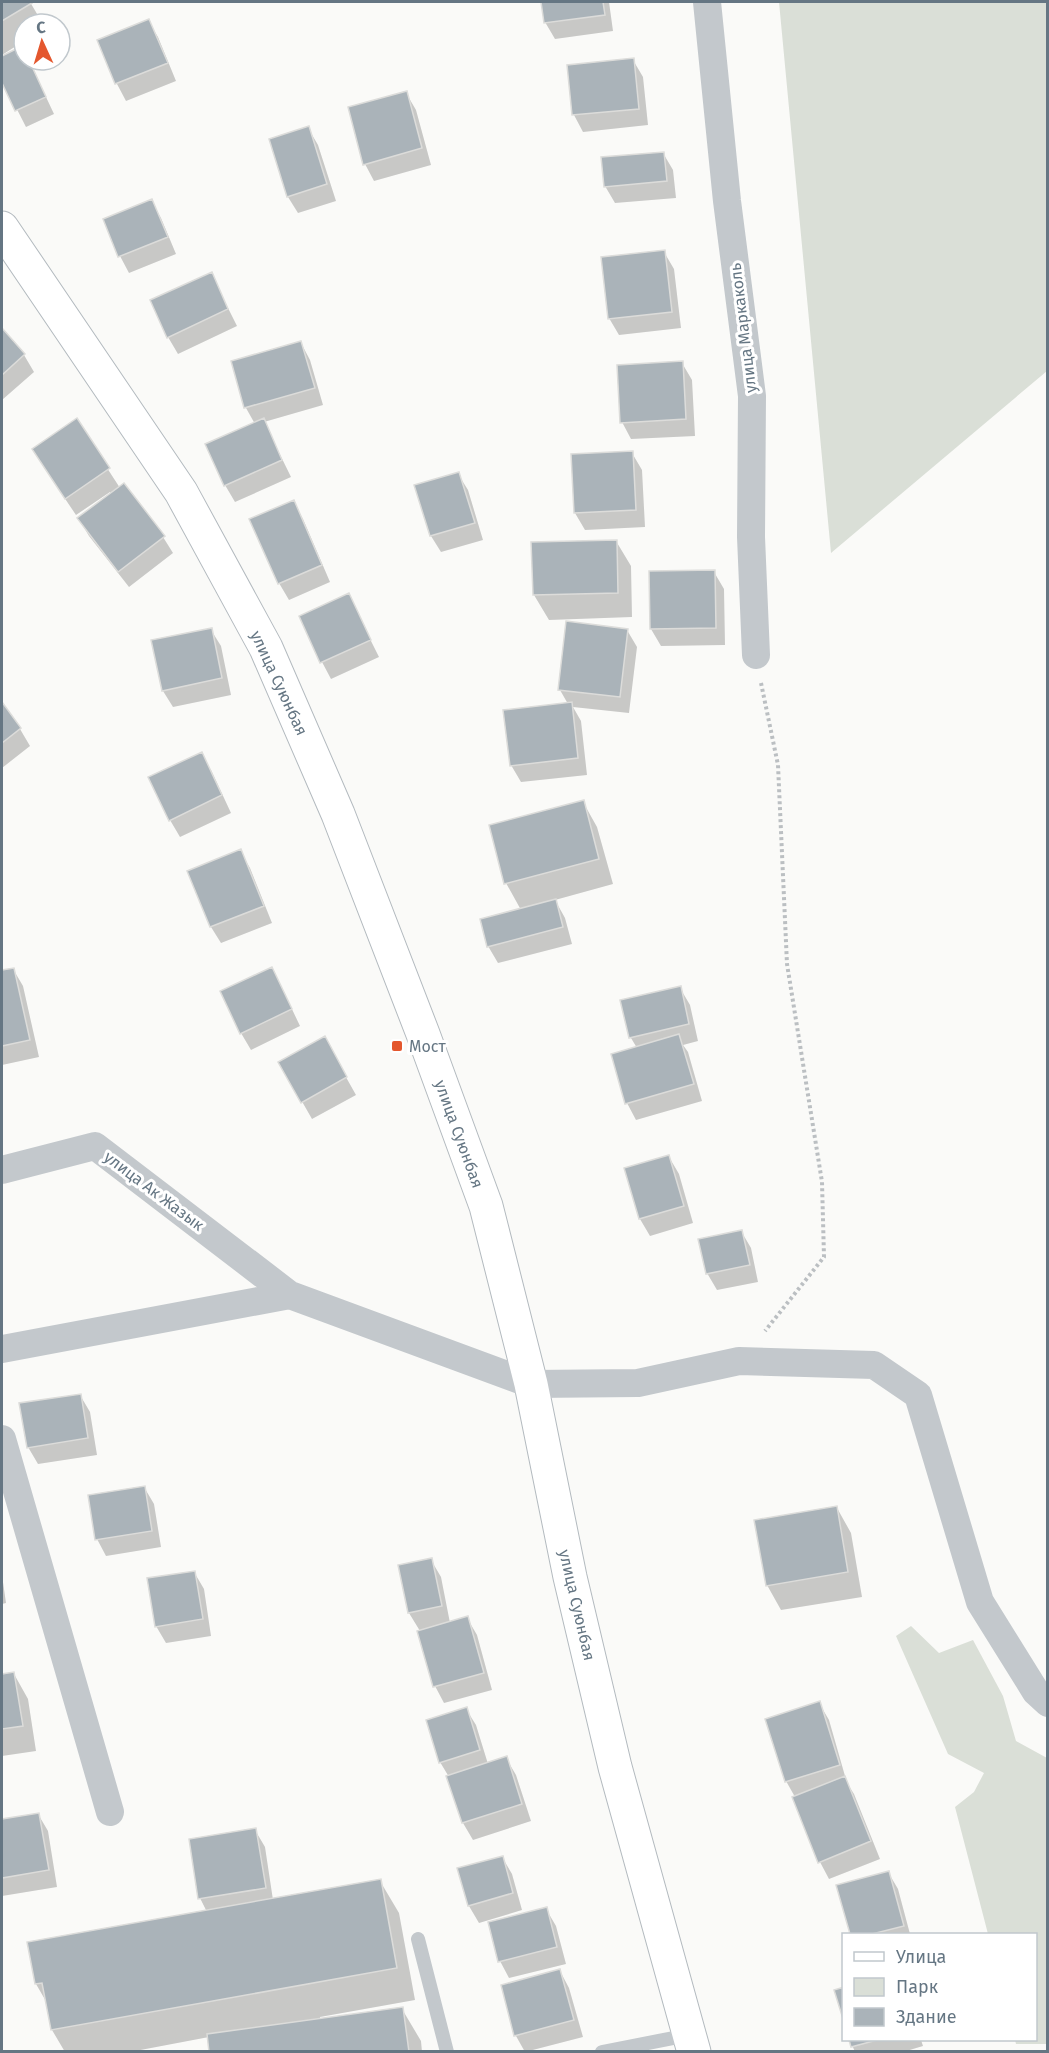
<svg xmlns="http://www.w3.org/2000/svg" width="1049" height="2053" font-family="'Fira Sans',sans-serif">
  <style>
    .green { fill: #dadfd7 }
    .shadow { fill: #0003 }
    .building { fill: #aab3b9; stroke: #dcdcda; stroke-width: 1.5 }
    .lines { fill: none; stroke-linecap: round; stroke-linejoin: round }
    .secondary-casing { stroke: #b3babf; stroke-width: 35 }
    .path { stroke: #bbbfc2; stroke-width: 4; stroke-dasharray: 3 3; stroke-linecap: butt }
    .service { stroke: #c3c8cc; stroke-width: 14 }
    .minor { stroke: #c3c8cc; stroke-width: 28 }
    .secondary { stroke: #fff; stroke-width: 33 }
    .poi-dot { fill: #e4572e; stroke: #fff; stroke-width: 2 }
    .labels { text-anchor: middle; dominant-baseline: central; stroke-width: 6; stroke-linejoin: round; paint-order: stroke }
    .street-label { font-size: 16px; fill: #657683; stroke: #fff }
    .poi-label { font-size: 16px; fill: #657683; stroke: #fff; text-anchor: start }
  </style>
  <rect width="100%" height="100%" fill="#fafaf8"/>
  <!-- green -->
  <path class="green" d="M779,2H1047V371L831,553Z
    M911,1626L939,1653L973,1640L1003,1696L1016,1741L1047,1758V2044H1016L1015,2040H1036V1934H988L955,1807L974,1792L984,1773L948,1754L896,1636Z"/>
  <!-- shadow -->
  <path class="shadow" d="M2,2H30L43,24H24V41L2,55Z
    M542,2H609L613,31L555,39L545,22Z
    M148,21L158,37L176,81L126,101L117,84L99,41Z
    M22,48L24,52V60H29L31,65L54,114L26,127L2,80V57Z
    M633,60L643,77L648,125L583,132L574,115L568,66Z
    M406,93L416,110L431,165L374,181L365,164Z
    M308,128L318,145L336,201L298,213L288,197Z
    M663,153L673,170L676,198L615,203L605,186Z
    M151,201L161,218L176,254L129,273L120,256L105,220Z
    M664,252L674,269L681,328L619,335L609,318Z
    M211,274L237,326L178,354L168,337Z
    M2,330L24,355L34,372L2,400Z
    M301,343L310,360L323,405L264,422L291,477L235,502L225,485L255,424L246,408L233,362Z
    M682,363L692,380L695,436L631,439L622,422Z
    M76,420L120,488L163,537L173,553L129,587L89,536L79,519L111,494L110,492L76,515L43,466Z
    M632,453L642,470L645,527L585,530L575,513L572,456Z
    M458,474L468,490L483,540L441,552L431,536Z
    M293,502L303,519L330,582L289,600L279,583Z
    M616,541L631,566L632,617L549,620L534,595Z
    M714,572L724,589L725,645L661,646L651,629Z
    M348,595L379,657L331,679L322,662Z
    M211,630L221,646L231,695L173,707L163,691Z
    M627,630L637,647L629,713L573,707L581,721L587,775L521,782L511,765L568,704L560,690Z
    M2,705L20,729L30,746L2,768Z
    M211,770L231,813L180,837L170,820Z
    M583,802L597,827L613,884L555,900L565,918L572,944L498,963L488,946L521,910L506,883Z
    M240,851L250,868L272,923L221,943L211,927Z
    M13,969L23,986L39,1057L2,1065V972Z
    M281,986L300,1026L251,1050L241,1033Z
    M680,988L690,1005L698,1041L683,1045L688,1052L702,1101L636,1120L627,1103L637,1048L631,1038L622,1001Z
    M324,1038L356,1095L312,1119L280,1063Z
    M669,1157L679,1174L693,1223L650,1236L640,1219L626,1169Z
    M741,1231L751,1248L758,1282L717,1290L707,1273Z
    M80,1395L90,1412L97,1455L38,1464L28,1447Z
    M144,1487L154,1504L161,1547L106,1556L97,1539Z
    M837,1508L851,1533L862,1597L781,1610L767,1585Z
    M431,1560L441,1577L450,1623L467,1618L477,1635L492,1690L444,1703L435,1686L420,1631L409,1613L400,1567Z
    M194,1572L204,1589L211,1636L166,1643L156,1626Z
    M2,1575L6,1603L2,1604Z
    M14,1674L28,1699L36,1751L2,1756V1676Z
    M819,1703L829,1720L847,1783L854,1794L880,1859L829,1879L820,1862L795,1797L786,1781Z
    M466,1709L476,1725L488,1764L506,1758L516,1775L531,1821L473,1840L463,1823L449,1777L440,1762Z
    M38,1814L48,1831L57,1887L2,1896V1820Z
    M255,1830L265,1847L273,1900L380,1881L399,1913L415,2000L320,2017V2020L402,2009L421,2041L422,2052H211L209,2037L130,2052H65L52,2030L47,2003L36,1984L207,1912L200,1898Z
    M502,1857L512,1874L522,1910L479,1923L469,1906L459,1869Z
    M888,1872L898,1889L910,1934H851L838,1886Z
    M546,1909L556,1926L566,1964L509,1978L500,1961Z
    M560,1971L569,1988L583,2037L525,2052L516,2036L502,1986Z
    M850,2040H921L923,2046L903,2052H855Z"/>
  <!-- building -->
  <path class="building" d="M2,2H31L32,3L2,21Z
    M541,2H603L605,15L544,23Z
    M149,19L168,63L115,84L97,40Z
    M22,46L24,60H29L46,97L15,111L2,83V56Z
    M634,58L639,109L572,115L567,65Z
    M407,91L422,148L363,165L348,107Z
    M309,126L327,184L287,197L269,139Z
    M664,152L667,181L604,187L601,157Z
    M152,199L168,237L118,257L103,219Z
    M665,250L672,312L608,319L601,257Z
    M212,272L228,309L167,338L150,300Z
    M2,328L25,354L2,375Z
    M301,341L315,388L244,408L231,361Z
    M683,361L686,419L620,423L617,365Z
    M77,418L110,468L65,499L32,449Z
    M264,418L282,460L224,486L205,444Z
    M633,451L636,510L574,513L571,454Z
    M459,472L475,523L430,536L414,485Z
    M124,483L165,536L118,572L77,518Z
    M294,500L322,565L278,584L249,519Z
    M617,540L618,593L533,595L531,542Z
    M715,570L716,628L650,629L649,571Z
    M349,593L371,640L320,663L299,616Z
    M566,621L628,629L620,697L558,690Z
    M212,628L222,678L162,691L151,640Z
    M2,702L21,728L2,743Z
    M572,702L578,758L510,766L503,710Z
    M202,752L222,795L169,821L148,777Z
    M584,800L599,859L504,884L489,825Z
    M241,849L264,906L210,927L187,871Z
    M556,899L563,927L487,947L480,919Z
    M272,967L292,1009L240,1034L220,991Z
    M14,968L30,1040L2,1046V970Z
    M681,986L689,1024L629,1038L620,1000Z
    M679,1034L694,1084L625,1104L611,1054Z
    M325,1036L347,1077L301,1103L278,1062Z
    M669,1155L684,1206L639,1219L624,1168Z
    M742,1230L750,1265L706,1274L698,1239Z
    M81,1394L88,1438L27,1448L19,1403Z
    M145,1486L152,1531L95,1540L88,1495Z
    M837,1506L848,1572L766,1586L754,1520Z
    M432,1558L442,1606L408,1613L398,1565Z
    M195,1571L203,1619L155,1627L147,1578Z
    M468,1616L484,1673L433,1687L417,1631Z
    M14,1672L23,1726L2,1729V1674Z
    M820,1701L840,1765L785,1782L765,1719Z
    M467,1707L480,1750L439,1763L426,1720Z
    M507,1756L522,1804L462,1823L446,1776Z
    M845,1776L871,1841L818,1863L792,1797Z
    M39,1813L49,1870L2,1878V1819Z
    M256,1828L266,1888L198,1899L189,1839Z
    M503,1856L513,1893L468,1906L457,1868Z
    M889,1871L904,1926L872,1934H850L836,1885Z
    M381,1879L397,1968L51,2030L42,1983L35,1984L27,1942Z
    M547,1907L557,1947L498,1962L488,1922Z
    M560,1969L574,2020L514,2036L501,1985Z
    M844,1987V2022L834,1990Z
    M403,2007L409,2052H209L207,2034Z
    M849,2040H877L851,2047Z"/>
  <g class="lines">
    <defs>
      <path id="secondary" d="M2,228L181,492L266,648L338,814L423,1034L486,1206L531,1384L570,1577L615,1767L694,2052"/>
    </defs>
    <!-- secondary casing -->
    <use href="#secondary" class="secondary-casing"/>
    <!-- path -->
    <path class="path" d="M761,683L778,765L787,964L822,1182L824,1257L765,1331"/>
    <!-- service -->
    <path class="service" d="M418,1939L447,2052
      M602,2052L689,2035"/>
    <!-- minor -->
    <path class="minor" d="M707,2L727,201L752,396L751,537L756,655
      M2,1170L95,1146L290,1295L531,1384L638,1383L739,1361L874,1365L918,1395L980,1602L1036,1692L1048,1703
      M2,1349L290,1295
      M2,1439L110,1812"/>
    <!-- secondary -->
    <use href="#secondary" class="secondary"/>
  </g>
  <!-- markers -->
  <rect class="poi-dot" x="391" y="1040" width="12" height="12" rx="3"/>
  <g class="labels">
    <!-- street labels -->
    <g class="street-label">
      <text transform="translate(743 328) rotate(-97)">улица Маркаколь</text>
      <text transform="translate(279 683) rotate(65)">улица Суюнбая</text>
      <text transform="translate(459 1134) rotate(70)">улица Суюнбая</text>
      <text transform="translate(154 1191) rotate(37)">улица Ак Жазык</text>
      <text transform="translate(577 1605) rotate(77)">улица Суюнбая</text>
    </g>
    <!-- poi labels -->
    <g class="poi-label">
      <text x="409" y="1046">Мост</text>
    </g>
  </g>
  <!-- border -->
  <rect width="1049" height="2053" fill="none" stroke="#657683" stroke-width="6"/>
  <!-- legend -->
  <rect x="842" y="1933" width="195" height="108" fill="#ffffff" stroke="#c1c8cd" stroke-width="1.5"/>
  <rect x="854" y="1952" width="30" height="9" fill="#ffffff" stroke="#c1c8cd" stroke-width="1.5"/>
  <text x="896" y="1963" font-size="18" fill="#657683">Улица</text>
  <rect x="854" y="1978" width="30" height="18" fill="#dadfd7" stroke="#c1c8cd" stroke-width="1.5"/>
  <text x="896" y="1993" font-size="18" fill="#657683">Парк</text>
  <rect x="854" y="2008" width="30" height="18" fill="#aab3b9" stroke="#c1c8cd" stroke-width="1.5"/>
  <text x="896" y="2023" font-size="18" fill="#657683">Здание</text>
  <!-- north arrow -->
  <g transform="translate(42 42) rotate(356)"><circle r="28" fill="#ffffff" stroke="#c1c8cd" stroke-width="1.5"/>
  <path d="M0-4.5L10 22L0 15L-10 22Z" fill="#e4572e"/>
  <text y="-9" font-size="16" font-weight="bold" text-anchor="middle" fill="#657683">С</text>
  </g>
</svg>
